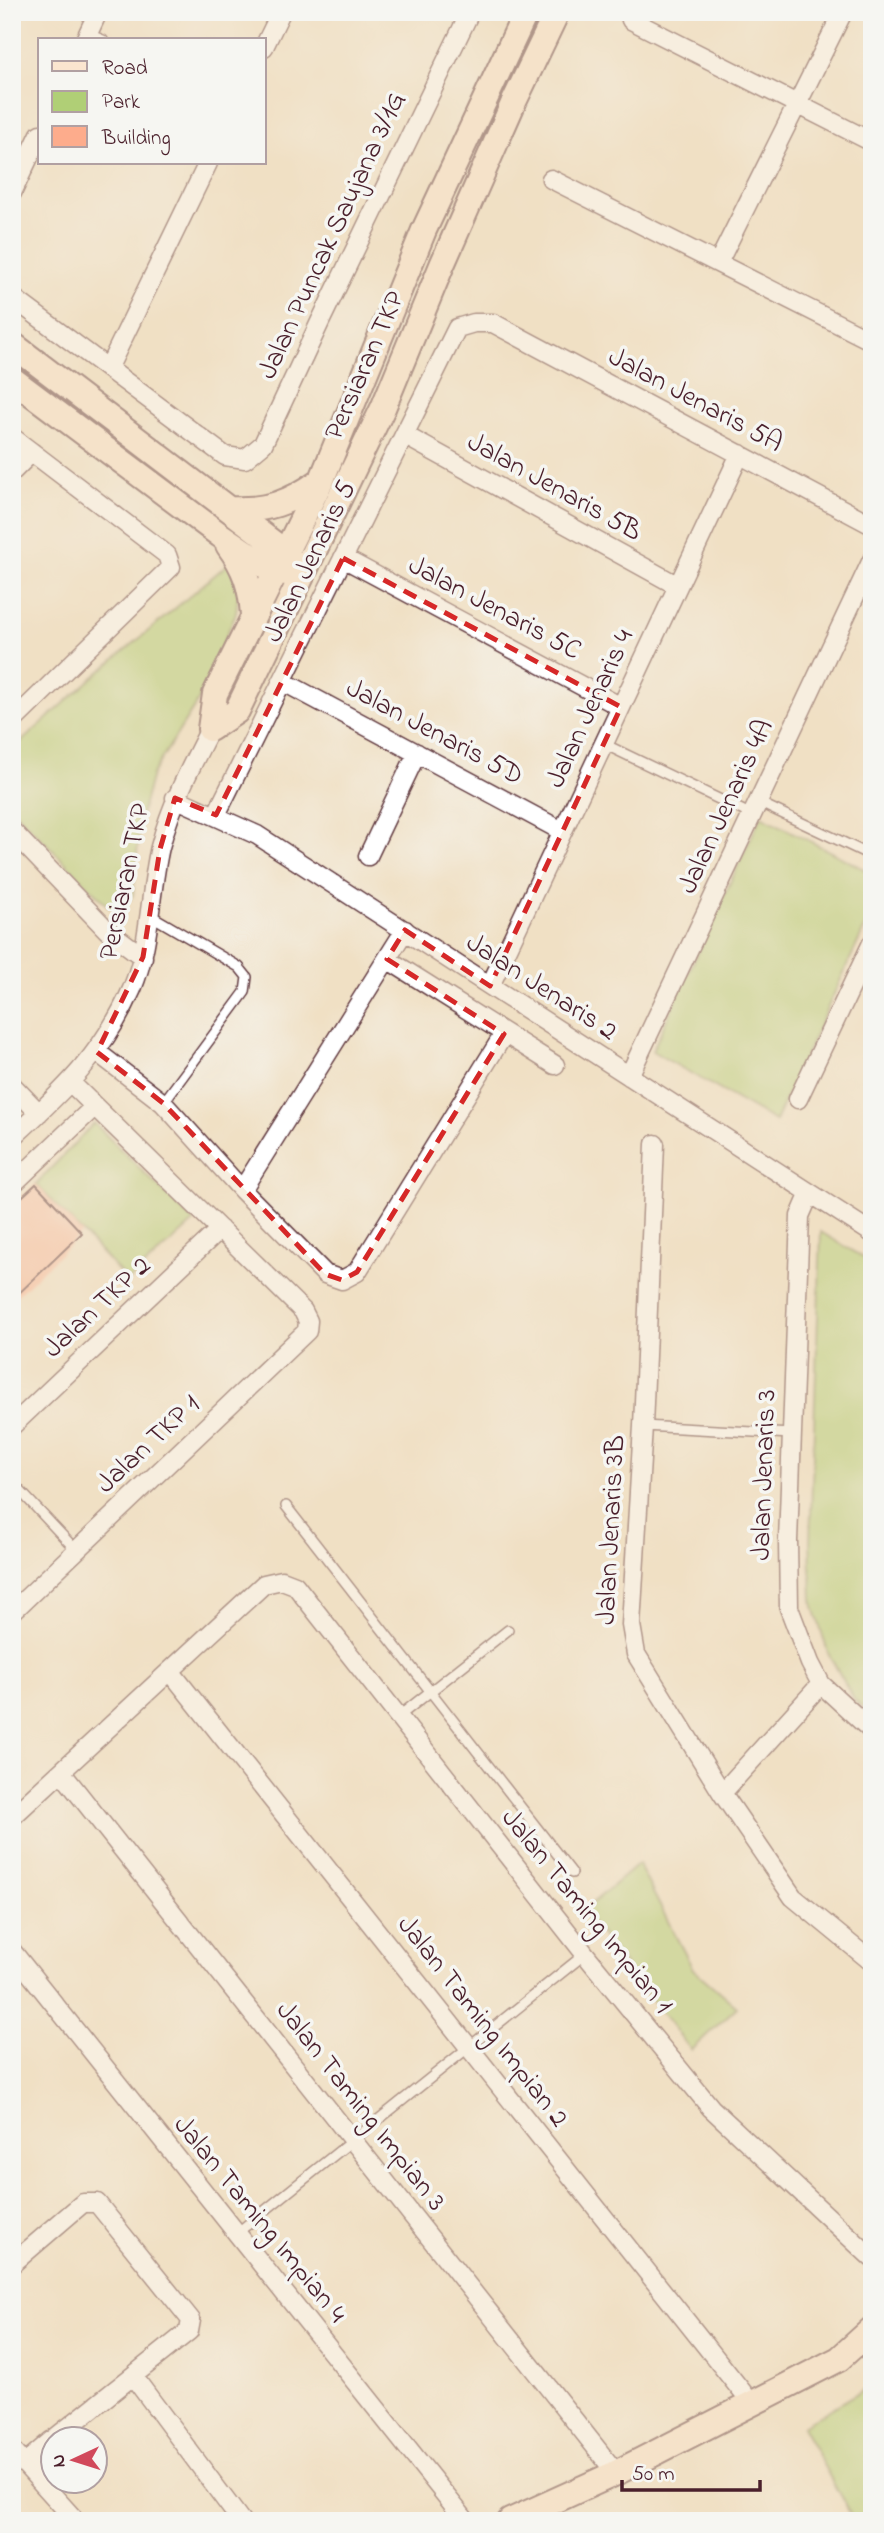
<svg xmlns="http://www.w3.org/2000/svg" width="884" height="2533" font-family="'Indie Flower',sans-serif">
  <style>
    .green { fill: #b0cf76; stroke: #7d7750; stroke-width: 2 }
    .building { fill: #fdac8c }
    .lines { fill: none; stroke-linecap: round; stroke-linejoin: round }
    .lane-casing { stroke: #633c42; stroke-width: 12 }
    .street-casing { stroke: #633c42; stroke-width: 21 }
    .secondary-casing { stroke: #633c42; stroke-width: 28 }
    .lane { stroke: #fff; stroke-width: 9 }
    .street { stroke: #fff; stroke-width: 18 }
    .secondary { stroke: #fbe5cf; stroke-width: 24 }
    .marked { fill: none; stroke: #d62828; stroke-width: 5; stroke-dasharray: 14 9; stroke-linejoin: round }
    .labels { text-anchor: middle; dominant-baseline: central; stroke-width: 7; stroke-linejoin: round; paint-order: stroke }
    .street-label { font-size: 28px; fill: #4a1f2b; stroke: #f6f6f2 }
  </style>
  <rect width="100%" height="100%" fill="#f6f6f2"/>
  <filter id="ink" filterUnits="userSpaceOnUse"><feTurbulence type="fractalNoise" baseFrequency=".0143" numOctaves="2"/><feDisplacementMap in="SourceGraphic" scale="14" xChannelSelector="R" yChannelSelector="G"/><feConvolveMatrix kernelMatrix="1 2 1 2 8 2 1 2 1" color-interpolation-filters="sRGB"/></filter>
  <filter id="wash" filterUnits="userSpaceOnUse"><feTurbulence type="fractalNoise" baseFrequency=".00686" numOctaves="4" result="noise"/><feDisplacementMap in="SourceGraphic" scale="28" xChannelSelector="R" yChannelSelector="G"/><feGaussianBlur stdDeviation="1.57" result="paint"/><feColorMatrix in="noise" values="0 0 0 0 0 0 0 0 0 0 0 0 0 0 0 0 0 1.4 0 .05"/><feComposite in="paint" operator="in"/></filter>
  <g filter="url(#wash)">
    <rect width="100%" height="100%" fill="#f0e0c4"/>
    <!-- green -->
    <path class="green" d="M230,562L238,595L236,613L198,701L152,774L141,815L133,895L126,905L118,909L109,907L12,809V750L89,681Z
      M761,816L872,873V912L775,1121L652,1051Z
      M94,1123L194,1222L128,1281L36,1184Z
      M821,1232L872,1263V1716L855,1701L828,1653L812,1600L810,1541Z
      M638,1864L693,1969L737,2007L691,2050L583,1911Z
      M870,2386L872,2521H854L802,2426Z"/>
    <g id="blocks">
      <!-- building -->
      <path class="building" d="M36,1184L82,1233L12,1300V1206Z"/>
    </g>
  </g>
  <g filter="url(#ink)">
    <use href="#blocks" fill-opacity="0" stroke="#633c42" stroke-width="2"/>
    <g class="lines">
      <defs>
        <path id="lane" d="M88,34L103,40
          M604,744L752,815
          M758,802L872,856
          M150,915L239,967L247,977L245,992L163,1103
          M643,1426L792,1434
          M12,1482L76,1550
          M286,1506L572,1873
          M398,1717L508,1630
          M237,2233L585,1954"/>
        <path id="street" d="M631,20L872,142
          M85,40L98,12
          M264,47L281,12
          M551,179L872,341
          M12,193L40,134
          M718,263L843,12
          M12,297L225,456L245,459L263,444L320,322L470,12
          M108,369L208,163
          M404,435L678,586
          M12,437L167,555L171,567L12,722
          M12,472L32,452
          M343,558L621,707
          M282,681L562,831
          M175,798L257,835L872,1233
          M216,815L457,328L474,323H493L872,525
          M12,831L107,930L143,957
          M368,856L417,753
          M387,959L555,1065
          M490,986L740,454
          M97,1052L163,1103L242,1190L325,1274L342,1280L357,1272L504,1034
          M629,1076L872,560
          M12,1085L39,1113
          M798,1099L872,943
          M12,1138C62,1092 104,1053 132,989C151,944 149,894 160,847C171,805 190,768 210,729
          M655,1144L643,1426L631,1625L636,1654L722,1793L793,1897L872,1962
          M12,1185L94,1107
          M242,1190L405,930
          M810,1193L800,1216L788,1541L789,1608L810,1663L821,1684L872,1731
          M12,1426L220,1229
          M12,1612L307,1331L308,1321L303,1311L71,1083
          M171,1672L752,2404
          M62,1773L616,2473
          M722,1793L821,1684
          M12,1817L264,1584L282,1580L295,1585L585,1954L711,2108L872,2258
          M12,1951L466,2521
          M12,2264L83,2203H97L191,2320L189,2331L55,2438
          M133,2376L241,2521
          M12,2450L76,2521
          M25,2463L52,2440"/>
        <path id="secondary" d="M12,344L285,552L293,562
          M12,379L220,535L274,572L291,573
          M230,509C268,511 289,503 320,481
          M228,545C245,568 251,587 253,615
          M210,729L237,711L383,408L442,265L512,106L557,12
          M210,729L215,694L322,479L424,230L526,12
          M510,2521L616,2473L839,2359L872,2329"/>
      </defs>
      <!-- lane casing -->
      <use href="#lane" class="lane-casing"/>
      <!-- street casing -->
      <use href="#street" class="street-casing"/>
      <!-- secondary casing -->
      <use href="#secondary" class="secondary-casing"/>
      <!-- lane -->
      <use href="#lane" class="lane"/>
      <!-- street -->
      <use href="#street" class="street"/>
      <!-- secondary -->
      <use href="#secondary" class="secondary"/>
    </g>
  </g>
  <!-- marked area -->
  <path d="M0 0H884V2533H0ZM343,558L621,707L490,986L405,930L387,959L504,1034L357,1272L342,1280L325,1274L163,1103L97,1052L143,957L160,849L175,798L216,815Z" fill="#f0e0c4" fill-opacity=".55" fill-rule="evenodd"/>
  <path class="marked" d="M343,558L621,707L490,986L405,930L387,959L504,1034L357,1272L342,1280L325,1274L163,1103L97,1052L143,957L160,849L175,798L216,815Z"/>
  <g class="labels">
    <!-- street labels -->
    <g class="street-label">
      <text transform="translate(333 236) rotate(-65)">Jalan Puncak Saujana 3/1G</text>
      <text transform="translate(366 366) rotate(-66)">Persiaran TKP</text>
      <text transform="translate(695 401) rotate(28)">Jalan Jenaris 5A</text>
      <text transform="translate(554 488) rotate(29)">Jalan Jenaris 5B</text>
      <text transform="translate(311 562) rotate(-64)">Jalan Jenaris 5</text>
      <text transform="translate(494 609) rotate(28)">Jalan Jenaris 5C</text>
      <text transform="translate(591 709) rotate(-65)">Jalan Jenaris 4</text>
      <text transform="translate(434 733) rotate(28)">Jalan Jenaris 5D</text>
      <text transform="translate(727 807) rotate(-65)">Jalan Jenaris 4A</text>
      <text transform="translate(126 882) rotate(-78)">Persiaran TKP</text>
      <text transform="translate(541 988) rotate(33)">Jalan Jenaris 2</text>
      <text transform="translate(98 1308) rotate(-43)">Jalan TKP 2</text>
      <text transform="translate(149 1445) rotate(-43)">Jalan TKP 1</text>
      <text transform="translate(765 1475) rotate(-88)">Jalan Jenaris 3</text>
      <text transform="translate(612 1530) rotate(-87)">Jalan Jenaris 3B</text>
      <text transform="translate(586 1912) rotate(51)">Jalan Taming Impian 1</text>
      <text transform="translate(482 2022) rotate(52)">Jalan Taming Impian 2</text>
      <text transform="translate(360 2107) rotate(52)">Jalan Taming Impian 3</text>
      <text transform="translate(259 2220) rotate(51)">Jalan Taming Impian 4</text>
    </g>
  </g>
  <!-- margin -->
  <rect width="884" height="2533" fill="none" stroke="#f6f6f2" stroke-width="42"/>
  <!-- legend -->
  <rect x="38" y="38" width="228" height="126" fill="#f6f6f2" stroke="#b1a0a2" stroke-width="2"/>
  <rect x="52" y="61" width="35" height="10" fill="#fbe5cf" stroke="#b1a0a2" stroke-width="2"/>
  <text x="102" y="74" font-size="21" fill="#4a1f2b">Road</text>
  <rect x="52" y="91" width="35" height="21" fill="#b0cf76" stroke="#b1a0a2" stroke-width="2"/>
  <text x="102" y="108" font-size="21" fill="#4a1f2b">Park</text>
  <rect x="52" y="126" width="35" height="21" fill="#fdac8c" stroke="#b1a0a2" stroke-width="2"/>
  <text x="102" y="144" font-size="21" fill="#4a1f2b">Building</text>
  <!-- north arrow -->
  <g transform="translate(74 2460) rotate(266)"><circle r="33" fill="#f6f6f2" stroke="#b1a0a2" stroke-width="2"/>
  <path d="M0-5L12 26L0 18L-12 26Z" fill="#d1495b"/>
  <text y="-10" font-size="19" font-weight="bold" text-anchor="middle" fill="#4a1f2b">N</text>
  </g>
  <!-- scale -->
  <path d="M622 2480v10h138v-10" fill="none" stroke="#4a1f2b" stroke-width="3.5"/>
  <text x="632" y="2480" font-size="21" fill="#4a1f2b" stroke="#f6f6f2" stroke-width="5" paint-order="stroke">50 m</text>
</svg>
